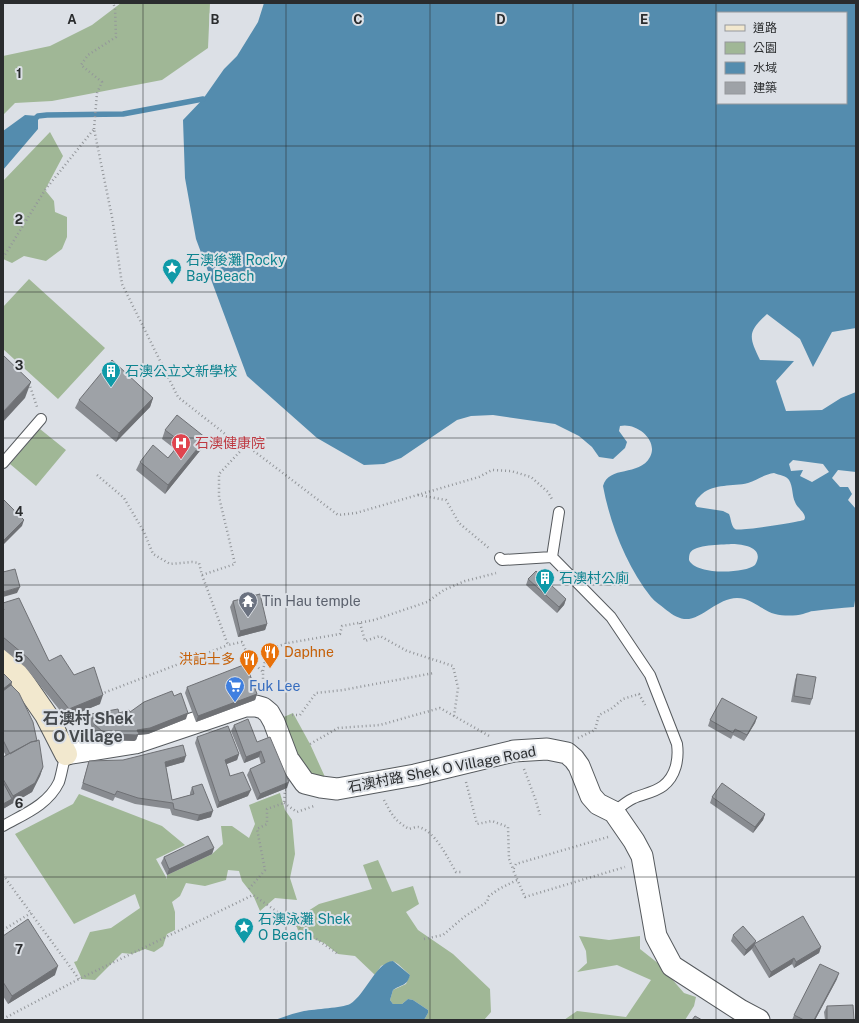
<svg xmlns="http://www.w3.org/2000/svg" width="859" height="1023" font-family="'Public Sans','Noto Sans TC',sans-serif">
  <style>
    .green { fill: #a0b796 }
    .water { fill: #548cae; fill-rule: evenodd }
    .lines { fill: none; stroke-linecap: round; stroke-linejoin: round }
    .stream { stroke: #548cae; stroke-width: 5.5 }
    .lane-casing { stroke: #565a5e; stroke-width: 12 }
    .street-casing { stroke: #565a5e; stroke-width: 23 }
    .secondary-casing { stroke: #565a5e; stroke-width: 24 }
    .path { stroke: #93969a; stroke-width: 2.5; stroke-dasharray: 1 3; stroke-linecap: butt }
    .lane { stroke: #fff; stroke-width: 10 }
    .street { stroke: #fff; stroke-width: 21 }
    .secondary { stroke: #f2e8ce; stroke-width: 22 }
    .wall { fill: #888b90 }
    .shaded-wall { fill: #6f7175 }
    .building { fill: #9ea2a7; stroke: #6f7175 }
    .grid { fill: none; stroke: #2a2c2e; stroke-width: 1; stroke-opacity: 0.55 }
    .labels { text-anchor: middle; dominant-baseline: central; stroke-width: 4; stroke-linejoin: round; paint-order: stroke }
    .culture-label { font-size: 14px; fill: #0d838f; stroke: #dce0e6; text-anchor: start }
    .health-label { font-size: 14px; fill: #be3a42; stroke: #dce0e6; text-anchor: start }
    .worship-label { font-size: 14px; fill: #5b616d; stroke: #dce0e6; text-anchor: start }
    .food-label { font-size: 14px; fill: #c56008; stroke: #dce0e6; text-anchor: start }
    .shop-label { font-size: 14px; fill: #366cbe; stroke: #dce0e6; text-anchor: start }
    .street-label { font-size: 14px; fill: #2a2c2e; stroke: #dce0e6 }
    .quarter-label { font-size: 16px; font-weight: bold; fill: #45494d; stroke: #dce0e6 }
    .grid-label { font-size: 13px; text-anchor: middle; font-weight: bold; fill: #2a2c2e; stroke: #dce0e6; stroke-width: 4; stroke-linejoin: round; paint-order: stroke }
  </style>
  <rect width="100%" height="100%" fill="#dce0e6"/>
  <!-- green -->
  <path class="green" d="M121,3H210L208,48L162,80L52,101L15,103L3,115V56L50,46L92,25Z
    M50,132L63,156L45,190L54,201L55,212L67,217V237L62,249L46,261L24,256L12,263L3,259V181Z
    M29,279L105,348L58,399L3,349V307Z
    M40,429L66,450L36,486L10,464Z
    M293,713L310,744L325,777L308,776L279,719Z
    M280,793L285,810L292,820L295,854L290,878L297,900L275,898L260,911L253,895L242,881L239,871L228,870L226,880L205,886L186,883L180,896L172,902L175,912V930L167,934L163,946L154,952L145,949L132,954L122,953L95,980L82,979L74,962L77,961L90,932L111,928L140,908L135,894L74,924L15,834L73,804L79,794L162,826L185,845L156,859L167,879V875L212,854L223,844L221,826H232L249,838L255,824L249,805Z
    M378,860L392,892L413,886L419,904L406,912L418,930L453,954L490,989L491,1012L484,1020H424L428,1013V1010L413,1000L408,999L402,1004H393L390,1000L393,990L406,984L410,975L398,964L393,961L381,966L375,975L355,956L338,954L324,943L299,933L295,922L308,911L319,904L372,889L363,865Z
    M579,936L609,940L640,936V949L659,964L684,993L696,997L694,1006L685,1020H564L577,1011L626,1017L651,980L617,965L577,972L587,963L586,951Z"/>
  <!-- water -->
  <path class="water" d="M264,3H856V328L832,332L813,367L800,339L767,314C747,332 749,337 760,360L794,361L776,381L786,411L822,410L841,398L856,392V472L838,470L832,478L840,487H848L852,494L848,500L856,509V594L854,607C841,608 827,609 814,611C810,611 807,613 803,614C795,616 783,616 775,614C761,610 752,598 737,598C717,598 701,621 684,619C677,618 670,613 665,609C661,605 655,602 651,597C627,567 610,524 603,486C609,465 639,477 650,457C659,440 636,422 620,426L619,431L627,442L625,448L613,459L599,457L592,447L579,436L555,424L493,415L471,416L457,420L401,458L384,464L364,465L317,438L247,376L196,239L185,178L183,120L203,99L224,69L237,56L258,22ZM718,13H846V103H718ZM793,460L823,464L829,472L812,482L800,476L803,470L791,471L789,464ZM774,473C779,475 787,476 789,480C793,486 792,496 795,502C797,508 805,512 805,518L804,520C797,522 739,532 735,529C731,526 731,518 729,514L723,511L697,507L695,504C696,499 699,497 702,494C715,483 732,487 748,483C757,480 765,474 774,473ZM731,544C742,544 766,547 755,565C744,574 695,575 689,560C689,558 689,555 690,553C695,544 721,545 731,544Z
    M25,115L38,116V129L3,170V131Z
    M393,961L410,975C407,986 402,984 393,990L390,1000L393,1004H402L408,999L413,1000L428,1010V1013L424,1020H275C284,1017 294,1013 304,1011C315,1009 342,1008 350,1004C366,994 376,962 393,961Z"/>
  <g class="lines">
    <!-- stream -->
    <path class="stream" d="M33,121L38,116L47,115L123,114L203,99"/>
    <defs>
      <path id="lane" d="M3,463L41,419
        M552,557L559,512
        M500,558L502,560L552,557L611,617L650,675L677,744C679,759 676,776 663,786C655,792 644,794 634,798C627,801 620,807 614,812
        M3,826C24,814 48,805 59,782C62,773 63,763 66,754"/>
      <path id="street" d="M66,754L135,743L245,706H256L263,708L269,713L274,722L288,759L305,783L321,787L337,789L415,775L514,751L547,749L567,753L574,759L579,766L591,796L598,804L614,812L634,841L642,856L656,936L672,966L740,1010L759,1020"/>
      <path id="secondary" d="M3,658L19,676L46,715L66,754"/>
    </defs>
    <!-- lane casing -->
    <use href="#lane" class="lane-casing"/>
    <!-- street casing -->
    <use href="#street" class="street-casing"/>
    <!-- secondary casing -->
    <use href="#secondary" class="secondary-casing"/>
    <!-- path -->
    <path class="path" d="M94,129L97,93L102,82L81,65L88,55L116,37L115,8L113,3
      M3,258L45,190L94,129L112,217L122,284L178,397L243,448
      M29,383L37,407
      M97,475L124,498L144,532L153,554L170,564L192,562L199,563L202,575L228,645L242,642L250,660L263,672V689
      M418,495L446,500L459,523L490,549
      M202,575L235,564L219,497V474L246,445L338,515L356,513L479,477L492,470L511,471L531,477L548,492L553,501
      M360,623L365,641L380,636L407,651L453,666L458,688L454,716
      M263,671L267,650L288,643L340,634L342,626L374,620L427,602L444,590L465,581L496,573
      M101,694L228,645
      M292,715H300L316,693L343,690L434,673
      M578,738L595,730L599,715L611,709L623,699L639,694L645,705
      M310,744L338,728L380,725L440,708L491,737
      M524,769L536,801L540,815
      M466,782L477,824L492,821L508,827L509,859L513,869
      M384,800C392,815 394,820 409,829C412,828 416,827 418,827C435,830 448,859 456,872H462
      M284,803L297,812L314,806
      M608,837L516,864L513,870L525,897L625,867
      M3,875L79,979
      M249,889L265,870L257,829L267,824V809L284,803L285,790H286
      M3,930L31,913
      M424,939L443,935L464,917L487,902L489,896L499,889L517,880
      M3,1019L79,979L253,895L338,954"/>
    <!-- lane -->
    <use href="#lane" class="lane"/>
    <!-- street -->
    <use href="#street" class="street"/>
    <!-- secondary -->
    <use href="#secondary" class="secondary"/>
  </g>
  <!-- wall -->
  <path class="wall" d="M153,398L150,407L116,442L75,408L79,400Z
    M165,430L206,438L203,447L165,494L136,470L140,462L168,458L175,449L162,439Z
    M528,579L566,599L564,605L557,613L526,585Z
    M233,601L267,624L265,630L238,637L230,607Z
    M3,603L49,661L74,675L100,704L66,718L25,667L3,649Z
    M3,673L12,682L11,685L43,767L40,776L32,792L3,809V757L6,756L3,750Z
    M797,674L812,699L810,705L791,702L795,680Z
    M187,687L257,694L255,700L196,722L185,693Z
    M174,696L186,719L148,734L138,735L136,740L134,741L111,740L100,737L93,731L89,720L91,714L119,713L130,712Z
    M757,717L755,723L744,741L733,735L731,739L708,726L710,720Z
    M234,725L257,742L287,788L257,800L247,775L250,769L261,764L259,757L244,763L231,731Z
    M197,737L239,754L237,760L226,764L230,776L248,796L217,808L195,743Z
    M89,761L184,762L166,767L172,800L190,795V793L192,787L211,817L197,821L172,815L170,809L135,804L115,797L113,801L81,789Z
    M712,797L765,814L763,820L753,833L710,803Z
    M214,848L212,854L167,875L161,863L164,857Z
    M733,935L756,941L755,944L821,947L819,953L794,968L792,964L769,978L752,950L753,948L744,956L731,941Z
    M3,936L55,975L8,1004L3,996Z
    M837,979L815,1020H792L794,1015Z
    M827,1006L854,1020H825L824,1012Z"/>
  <!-- shaded-wall -->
  <path class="shaded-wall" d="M31,382L25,398L3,422V412Z
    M153,398L150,407L116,442L119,433Z
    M206,438L203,447L165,494L168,485Z
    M24,520L22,526L3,545V541Z
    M20,587L17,593L3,597V592Z
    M566,599L564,605L557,613L559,607Z
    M267,624L265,630L238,637L240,631Z
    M12,682L9,691L3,695V689Z
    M257,694L255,700L196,722L198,716Z
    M103,695L100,704L66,718L69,709Z
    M188,713L186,719L148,734L138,735L136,740L134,741L111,740L113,734L137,730Z
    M757,717L755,723L744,741L747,735Z
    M261,751L259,757L244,763L246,757Z
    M239,754L237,760L222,766L225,760Z
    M186,756L184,762L163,768L165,762Z
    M43,767L40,776L32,792L3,809V804L12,799L13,796Z
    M289,782L287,788L257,800L260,794Z
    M251,790L248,796L217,808L219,802Z
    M213,811L211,817L197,821L199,815Z
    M765,814L763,820L753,833L755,827Z
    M214,848L212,854L167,875L169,869Z
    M756,941L753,948L744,956L746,950Z
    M821,947L819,953L794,968L796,962Z
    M794,958L792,964L769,978L771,972Z
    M58,966L55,975L8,1004L12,996Z
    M839,973L837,979L815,1020H814Z"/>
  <!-- building -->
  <path class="building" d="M3,355L31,382L3,412Z
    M112,360L153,398L119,433L79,400Z
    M177,415L206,438L168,485L140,462L153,445L168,458L181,442L165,430Z
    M3,499L24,520L3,541Z
    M15,569L20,587L3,592V572Z
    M536,571L566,599L559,607L528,579Z
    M260,594L267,624L240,631L233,601Z
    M19,598L49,661L61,655L74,675L94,667L103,695L69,709L28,658L3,637V610H4L3,607V603Z
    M246,664L257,694L198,716L187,687Z
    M3,673L12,682L3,689Z
    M797,674L816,677L812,699L794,696Z
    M11,685L19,693L33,722L37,741L31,742L10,754L3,740V691Z
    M172,691L174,696L181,693L188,713L150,728L137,730L139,734L136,735L113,734L102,731L95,725L91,714L118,709L119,713L129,710L130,712L144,702Z
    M722,698L757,717L747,735L735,729L733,733L710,720Z
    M248,719L257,742L270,737L289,782L260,794L250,769L265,762L261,751L246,757L234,725Z
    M228,726L239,754L225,760L228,769L230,776L243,772L251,790L219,802L197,737Z
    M39,740L43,767L35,783L13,796L3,779V757L31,742Z
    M183,745L186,756L165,762L172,800L194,794L192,787L202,784L213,811L199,815L174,809L173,803L138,798L117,791L115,795L83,783L89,761L123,760Z
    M3,782L12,799L3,804Z
    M722,783L765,814L755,827L712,797Z
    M208,836L214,848L169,869L164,857Z
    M803,916L821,947L796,962L794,958L771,972L754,944Z
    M28,919L58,966L12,996L3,982V936Z
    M743,926L756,941L746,950L733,935Z
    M820,964L839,973L814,1020H804L794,1015Z
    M853,1005L854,1020H827V1006Z
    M695,1016L702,1020H692Z"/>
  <!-- grid -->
  <path class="grid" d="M143,3V1020M286,3V1020M430,3V1020M573,3V1020M716,3V1020M3,146H856M3,292H856M3,438H856M3,585H856M3,731H856M3,877H856"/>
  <!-- icons -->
  <defs>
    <symbol id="sight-pin" viewBox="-11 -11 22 30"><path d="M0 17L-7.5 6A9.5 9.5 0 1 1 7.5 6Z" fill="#0f9aa8" stroke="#dce0e6"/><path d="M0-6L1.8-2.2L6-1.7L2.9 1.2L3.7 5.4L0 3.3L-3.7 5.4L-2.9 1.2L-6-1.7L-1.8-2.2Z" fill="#fff"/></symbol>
    <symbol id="building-pin" viewBox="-11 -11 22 30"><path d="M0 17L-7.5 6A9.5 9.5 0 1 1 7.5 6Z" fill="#0f9aa8" stroke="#dce0e6"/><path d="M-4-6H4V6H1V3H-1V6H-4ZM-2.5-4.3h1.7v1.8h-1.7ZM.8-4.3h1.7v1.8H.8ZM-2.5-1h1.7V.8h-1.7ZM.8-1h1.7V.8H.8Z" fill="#fff"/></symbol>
    <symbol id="hospital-pin" viewBox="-11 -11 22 30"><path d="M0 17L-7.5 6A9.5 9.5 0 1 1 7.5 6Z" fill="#e0444e" stroke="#dce0e6"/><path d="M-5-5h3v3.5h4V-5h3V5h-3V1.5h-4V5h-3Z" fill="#fff"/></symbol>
    <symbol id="temple-pin" viewBox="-11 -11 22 30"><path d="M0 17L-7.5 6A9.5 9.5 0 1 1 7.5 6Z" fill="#6b7280" stroke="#dce0e6"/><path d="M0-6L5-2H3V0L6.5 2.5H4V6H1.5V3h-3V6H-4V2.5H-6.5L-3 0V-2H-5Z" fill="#fff"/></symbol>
    <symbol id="restaurant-pin" viewBox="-11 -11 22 30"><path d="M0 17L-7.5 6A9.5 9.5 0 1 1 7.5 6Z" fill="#e8710a" stroke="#dce0e6"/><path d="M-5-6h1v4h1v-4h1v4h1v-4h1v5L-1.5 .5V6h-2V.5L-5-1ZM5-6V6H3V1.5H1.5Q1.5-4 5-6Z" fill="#fff"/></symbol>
    <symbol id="supermarket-pin" viewBox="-11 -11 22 30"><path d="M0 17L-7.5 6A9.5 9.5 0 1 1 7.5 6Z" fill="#3f7fe0" stroke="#dce0e6"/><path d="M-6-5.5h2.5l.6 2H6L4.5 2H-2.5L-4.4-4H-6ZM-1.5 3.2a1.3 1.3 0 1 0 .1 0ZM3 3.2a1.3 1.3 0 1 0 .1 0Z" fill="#fff"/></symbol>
  </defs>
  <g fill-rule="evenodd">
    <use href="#sight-pin" x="161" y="257" width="22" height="30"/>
    <use href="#building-pin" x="100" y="360" width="22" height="30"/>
    <use href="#hospital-pin" x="170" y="432" width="22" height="30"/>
    <use href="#building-pin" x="534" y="567" width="22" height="30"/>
    <use href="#temple-pin" x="237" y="590" width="22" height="30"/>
    <use href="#restaurant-pin" x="259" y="641" width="22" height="30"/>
    <use href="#restaurant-pin" x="238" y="648" width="22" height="30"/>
    <use href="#supermarket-pin" x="224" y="675" width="22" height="30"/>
    <use href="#sight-pin" x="233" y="916" width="22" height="30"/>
  </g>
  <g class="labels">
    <!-- culture labels -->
    <g class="culture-label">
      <text x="186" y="260">石澳後灘 Rocky<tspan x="186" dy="16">Bay Beach</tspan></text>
      <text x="125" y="371">石澳公立文新學校</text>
      <text x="559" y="578">石澳村公廁</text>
      <text x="258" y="919">石澳泳灘 Shek<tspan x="258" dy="16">O Beach</tspan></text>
    </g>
    <!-- health labels -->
    <g class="health-label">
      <text x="195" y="443">石澳健康院</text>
    </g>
    <!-- worship labels -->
    <g class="worship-label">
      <text x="262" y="601">Tin Hau temple</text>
    </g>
    <!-- food labels -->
    <g class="food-label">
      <text x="284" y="652">Daphne</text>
      <text x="235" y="659" text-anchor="end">洪記士多</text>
    </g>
    <!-- shop labels -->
    <g class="shop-label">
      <text x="249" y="686">Fuk Lee</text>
    </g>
    <!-- street labels -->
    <g class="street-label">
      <text transform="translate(442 769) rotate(-11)">石澳村路 Shek O Village Road</text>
    </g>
    <!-- quarter labels -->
    <g class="quarter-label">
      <text x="88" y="718">石澳村 Shek<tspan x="88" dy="18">O Village</tspan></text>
    </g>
  </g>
  <g class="grid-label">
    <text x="72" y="24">A</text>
    <text x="215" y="24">B</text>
    <text x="358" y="24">C</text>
    <text x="501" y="24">D</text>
    <text x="644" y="24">E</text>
    <text x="19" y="78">1</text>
    <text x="19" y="224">2</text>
    <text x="19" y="370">3</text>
    <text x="19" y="516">4</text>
    <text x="19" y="662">5</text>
    <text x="19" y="808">6</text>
    <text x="19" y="954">7</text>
  </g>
  <!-- border -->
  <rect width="859" height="1023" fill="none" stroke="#2a2c2e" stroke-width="8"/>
  <!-- legend -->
  <rect x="717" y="12" width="130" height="92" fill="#dce0e6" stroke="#95989c"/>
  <rect x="725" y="25" width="20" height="6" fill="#f2e8ce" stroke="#95989c"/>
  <text x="753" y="32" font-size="12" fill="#2a2c2e">道路</text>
  <rect x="725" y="42" width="20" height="12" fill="#a0b796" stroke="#95989c"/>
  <text x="753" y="52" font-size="12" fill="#2a2c2e">公園</text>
  <rect x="725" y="62" width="20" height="12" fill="#548cae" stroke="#95989c"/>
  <text x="753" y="72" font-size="12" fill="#2a2c2e">水域</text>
  <rect x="725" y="82" width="20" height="12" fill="#9ea2a7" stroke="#95989c"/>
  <text x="753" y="92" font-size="12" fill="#2a2c2e">建築</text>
</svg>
